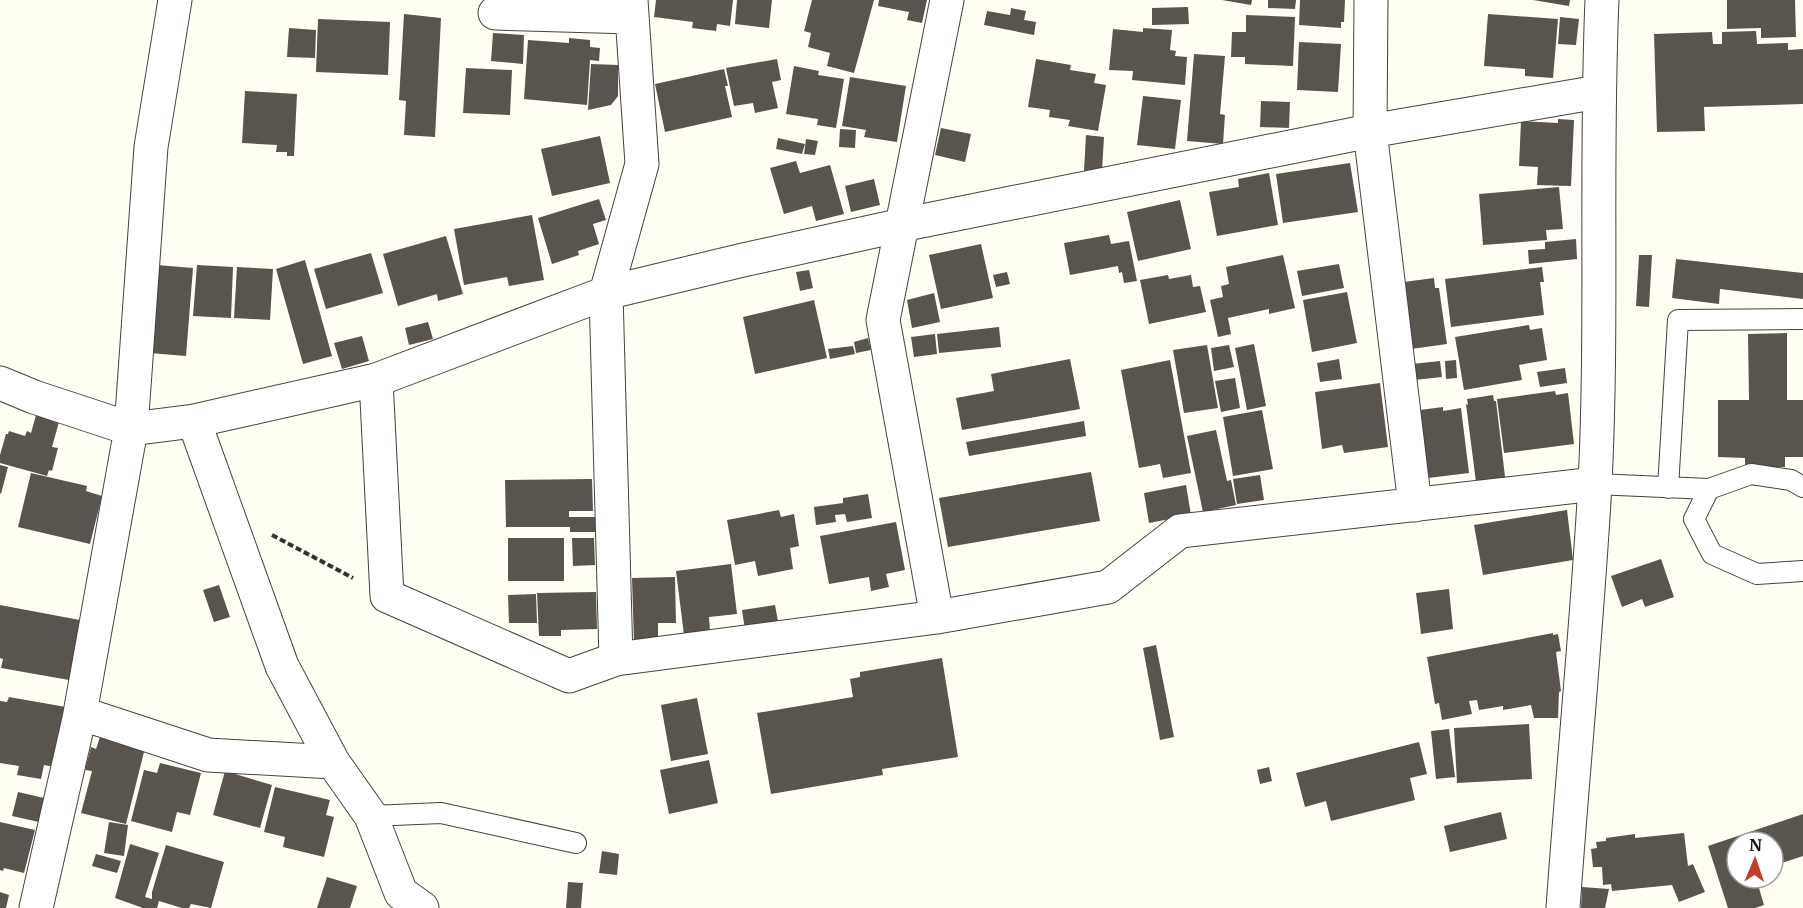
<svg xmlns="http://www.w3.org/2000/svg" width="1803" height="908" font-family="Merriweather,serif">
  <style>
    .building { fill: #59544d }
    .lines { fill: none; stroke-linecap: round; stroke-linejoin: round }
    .service-casing { stroke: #434343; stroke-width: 22 }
    .minor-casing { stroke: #434343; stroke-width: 35 }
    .tertiary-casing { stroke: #434343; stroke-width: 35 }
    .path { stroke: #323232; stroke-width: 4; stroke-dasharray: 6 3; stroke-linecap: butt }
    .service { stroke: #fff; stroke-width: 20 }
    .minor { stroke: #fff; stroke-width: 33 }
    .tertiary { stroke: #fff; stroke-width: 33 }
  </style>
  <rect width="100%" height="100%" fill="#fffff4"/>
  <!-- building -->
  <path class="building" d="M656,0H733L730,26L717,24L716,31L692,28L693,22L654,17Z
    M737,0H772L769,28L735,24Z
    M812,0H874L854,73L827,66L830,53L808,47L811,33L804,31Z
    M879,0H927L922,23L907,20L909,12L878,6Z
    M1222,0H1252L1251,5Z
    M1268,0H1296L1295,9L1268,8Z
    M1300,0H1345L1344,22H1341V28L1299,25Z
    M1533,0H1570L1569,6Z
    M1727,0H1795L1796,37L1761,38V28L1727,29Z
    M1188,7L1189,24L1152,25V8Z
    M1011,8L1026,11L1024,20L1036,22L1034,35L984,25L987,11L1010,15Z
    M404,14L441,18L435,137L404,135L406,101L399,100Z
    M1488,14L1558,19L1553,78L1525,76V69L1484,66Z
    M1246,15L1295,17L1293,66L1245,64V57H1231L1232,32H1246Z
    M1560,17L1579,19L1576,45L1558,44Z
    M318,19L390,22L388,75L316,72Z
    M289,28L316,30L315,58L287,57Z
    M1143,28L1172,30L1170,50L1176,51L1175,56L1187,57L1185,85L1132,80L1133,71L1109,70L1113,29L1143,32Z
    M1756,31L1757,44L1788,43V50L1803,49V104L1704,107L1705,131L1657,132L1654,34L1712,32L1713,44H1722V32Z
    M493,33L524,35L523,64L491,61Z
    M569,38L590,40V47L600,48L599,61L590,60L587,105L524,99L528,40L569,43Z
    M1299,42L1341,44L1338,92L1297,90Z
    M1194,54L1225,56L1220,114L1225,115L1223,144L1187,141Z
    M777,59L781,80L772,82L778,108L755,113L753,103L734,106L726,68Z
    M1036,59L1071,65L1070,70L1096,74L1094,83L1106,85L1098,131L1068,126L1070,120L1049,117L1050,110L1028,107Z
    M591,64L618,65V96L611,105L588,110Z
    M794,66L819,71L818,75L844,79L836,128L817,125L818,119L786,114Z
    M466,68L512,70L510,115L463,113Z
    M724,69L728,86H725L732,117L665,132L655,84Z
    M850,77L906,86L897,142L864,137L866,130L842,126Z
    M245,91L297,94L294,156H287V152H276L277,145L242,143Z
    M1143,96L1181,100L1175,149L1137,145Z
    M1261,101L1290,102L1289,128L1260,127Z
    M1558,119L1574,120L1571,186L1537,185L1538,167L1519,166L1521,121L1558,123Z
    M941,128L971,134L965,162L935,155Z
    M840,129L856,130L855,148L839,147Z
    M1086,135L1104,137L1102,171H1084Z
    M600,136L610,183L552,196L541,149Z
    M778,138L805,144L802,154L776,149Z
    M806,139L818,141L815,155L804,154Z
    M796,161L800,173L830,165L844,214L816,221L812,206L784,214L770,168Z
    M1350,163L1358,212L1283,223L1276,174Z
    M1269,173L1278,225L1217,236L1209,192L1239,187L1238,179Z
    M874,179L880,205L851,212L845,186Z
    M1559,187L1563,229L1546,230L1547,240L1483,245L1479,194Z
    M599,199L606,220L593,224L599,244L578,251L579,255L552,264L538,218Z
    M1180,200L1191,249L1138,261L1127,212Z
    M532,215L544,280L509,286L507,277L464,285L454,229Z
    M1109,235L1111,244L1129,241L1137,281L1124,283L1122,272L1119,273L1118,266L1070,275L1064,243Z
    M446,236L463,294L438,301L437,294L398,306L383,254Z
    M1576,239L1577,259L1529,264L1528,250L1545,249V242Z
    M981,244L993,298L941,309L929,255Z
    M371,253L383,293L326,309L314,269Z
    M1283,255L1295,308L1269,314V309L1228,318L1231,334L1218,337L1210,300L1223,297L1221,286L1229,284L1226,267Z
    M1639,255H1652L1649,307L1636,306Z
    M1676,259L1803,273V299L1720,289L1719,304L1672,298Z
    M305,260L332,356L303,364L276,269Z
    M1339,264L1344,288L1302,296L1297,271Z
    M157,265L193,268L186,356L150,353Z
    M197,265L233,267L231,318L193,316Z
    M237,267L273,269L270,320L234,318Z
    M1542,267L1544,282H1540L1544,315L1451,327L1445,279Z
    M809,270L813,288L800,291L796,272Z
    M1007,272L1010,284L996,287L993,275Z
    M1168,275L1169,279L1191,275L1193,287L1200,286L1206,312L1149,324L1140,280Z
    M1434,278L1435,288H1439L1447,344L1404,350L1396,283Z
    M1347,292L1357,343L1312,352L1303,300Z
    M934,293L940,322L912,328L907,300Z
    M814,300L827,358L755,374L743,317Z
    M428,322L433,339L409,345L405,328Z
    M1529,325L1530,330L1542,328L1547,360L1519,365L1522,380L1464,390L1455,337Z
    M999,327L1001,347L939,353L937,334Z
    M1787,333V400H1803V457H1785V467H1745V458L1718,457V400H1749L1748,334Z
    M935,334L937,354L914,357L911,337Z
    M362,336L369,361L342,369L334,343Z
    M868,338L871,350L856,353L854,342Z
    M1254,344L1266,406L1247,410L1235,348Z
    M1207,345L1218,408L1184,413L1173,350Z
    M1229,345L1234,367L1214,371L1211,348Z
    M853,346L855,354L830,359L828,349Z
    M1070,359L1080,409L962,430L956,398L994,391L991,374Z
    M1339,359L1342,379L1320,382L1317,363Z
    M1170,360L1191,473L1163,478L1160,464L1139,468L1121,370Z
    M1456,360L1457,378L1446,379L1445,361Z
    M1440,361L1442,377L1414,380L1412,364Z
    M1565,368L1567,383L1540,387L1537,372Z
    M1235,378L1240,408L1221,412L1215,381Z
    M1380,383L1388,447L1344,453L1342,445L1322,449L1315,392Z
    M1555,391L1556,395L1568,393L1574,444L1504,453L1497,399Z
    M1493,395L1494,401H1496L1506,485L1477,490L1466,404L1468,405L1467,399Z
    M1443,407V411L1461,408L1469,473L1420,479L1412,411Z
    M1262,410L1273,469L1233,476L1223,417Z
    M36,415L59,422L52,447L58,448L52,471L49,470L47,476L0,463V455L6,434H8L9,431L25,436L27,431L31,433Z
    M1084,421L1086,436L969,456L966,442Z
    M1216,430L1227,481L1231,480L1236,505L1203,512L1187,436Z
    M0,465L8,467L1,494L0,493Z
    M1091,472L1100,521L948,547L939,498Z
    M31,473L87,486L86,491L102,496L90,544L18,527Z
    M1260,475L1264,500L1237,504L1233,479Z
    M592,479L593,511H569V517H595V532H570V527H506L505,480Z
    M1186,485L1191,515L1149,523L1144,493Z
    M868,494L872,518L847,522L845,514L835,515L836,522L816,525L814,507L843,503V498Z
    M779,510L781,517L794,514L799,546L790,548L793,569L758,576L755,561L735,565L727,520Z
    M1567,510L1573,560L1483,575L1474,525Z
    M896,522L905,570L886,574L889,587L871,591L869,577L829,584L820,536Z
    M508,538H564V581H508Z
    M572,538H594L595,565L573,566Z
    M1661,559L1674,597L1645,607L1642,599L1622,607L1611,576Z
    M731,564L737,614L709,617L710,632L684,635L676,571Z
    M675,577L676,623H658V643L634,644L632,578Z
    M219,585L230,617L214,622L203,590Z
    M1449,589L1453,629L1421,634L1416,593Z
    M596,592L597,629L561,630V636H539L537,593Z
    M536,594L537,623H509L508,595Z
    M0,605L85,621L75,677L70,675L69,680L1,668L3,659L0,658Z
    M775,605L780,632L746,637L742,610Z
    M1553,633V635L1558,634L1561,651L1556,652L1561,691L1559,692L1558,718H1534L1531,705L1503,710V706L1479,710L1477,700L1469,701L1472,714L1442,720L1439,703L1435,704L1427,657Z
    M1156,645L1174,737L1160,740L1143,648Z
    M942,658L958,757L882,769L883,775L771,794L757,713L853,697L850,679L860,677V672Z
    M9,697L66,707L55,767L44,765L41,779L17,775L19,766L0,763V701L7,702Z
    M697,698L708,754L671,761L661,705Z
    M1529,724L1532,779L1457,783L1454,728Z
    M1449,729L1455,777L1436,779L1431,731Z
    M100,737L145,748L126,824L81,813L92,771L85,770L91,747L96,749Z
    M1419,742L1427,774L1410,778L1415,800L1331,821L1326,801L1305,807L1296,773Z
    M709,760L718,803L669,814L660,770Z
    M160,763L201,773L190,815L177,812L172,832L131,821L144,770L157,773Z
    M1269,767L1272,781L1260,784L1257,770Z
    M225,771L272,785L260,828L213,815Z
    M275,787L330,800L326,815L334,817L324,857L283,847L285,837L264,832Z
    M18,792L44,798L39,822L12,816Z
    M1501,812L1507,839L1450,852L1444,826Z
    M1803,814V856L1773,866V842H1737V878H1756L1764,905L1755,908H1728L1708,846Z
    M0,822L35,830L24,873L4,868L3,871L0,870Z
    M109,822L128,825L124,856L104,853Z
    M1684,833L1688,866L1693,864L1705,892L1679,902L1672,885L1612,891L1611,884L1603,885L1602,867H1593L1591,849L1597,848L1596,842L1606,841V838L1635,834V838Z
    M130,844L159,853L145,897L152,899V892L166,845L224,862L211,908L191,904L189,908H182L159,901L157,908H143L115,898Z
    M602,851L619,854L617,875L599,873Z
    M96,854L121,861L117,873L92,866Z
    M327,877L357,886L350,908H317Z
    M568,882L583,883L581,908H566Z
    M1582,887L1609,889L1605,908H1581Z
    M0,892L9,895L6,908H0Z"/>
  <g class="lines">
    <defs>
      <path id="service" d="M1595,484L1709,489L1751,474L1791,480L1803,487
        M1668,488L1678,320L1803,319
        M1709,489L1694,519L1712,554L1757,574L1803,571
        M371,816L441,813L576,843"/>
      <path id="minor" d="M1371,0L1370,131L1415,505
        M495,13L632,17
        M376,380L387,596L569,676L616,659L937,617L1108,587L1180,531L1595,484
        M0,383L34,397L131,429L194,421L376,380L606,293L743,260L902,225L1370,131L1598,92
        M194,421L282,666L333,762L371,816L401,893L422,908
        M937,617L883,320L947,0
        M616,659L606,293L642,164L631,0
        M80,713L208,755L333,762
        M36,908L79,719L131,429L151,147L175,0"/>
      <path id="tertiary" d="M1563,908C1573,767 1587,626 1595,484C1603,323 1595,161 1602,0"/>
    </defs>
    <!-- service casing -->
    <use href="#service" class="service-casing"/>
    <!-- minor casing -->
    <use href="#minor" class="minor-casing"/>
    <!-- tertiary casing -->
    <use href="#tertiary" class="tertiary-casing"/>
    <!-- path -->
    <path class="path" d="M272,535L353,578"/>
    <!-- service -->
    <use href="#service" class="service"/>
    <!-- minor -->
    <use href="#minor" class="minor"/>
    <!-- tertiary -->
    <use href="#tertiary" class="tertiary"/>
  </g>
  <!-- north arrow -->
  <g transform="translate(1755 860) rotate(2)"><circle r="28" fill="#ffffff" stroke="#9f9f9f" stroke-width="1.5"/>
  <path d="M0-4.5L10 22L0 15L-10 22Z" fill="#bf3f29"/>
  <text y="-9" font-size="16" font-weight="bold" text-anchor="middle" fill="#101010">N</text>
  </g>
</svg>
